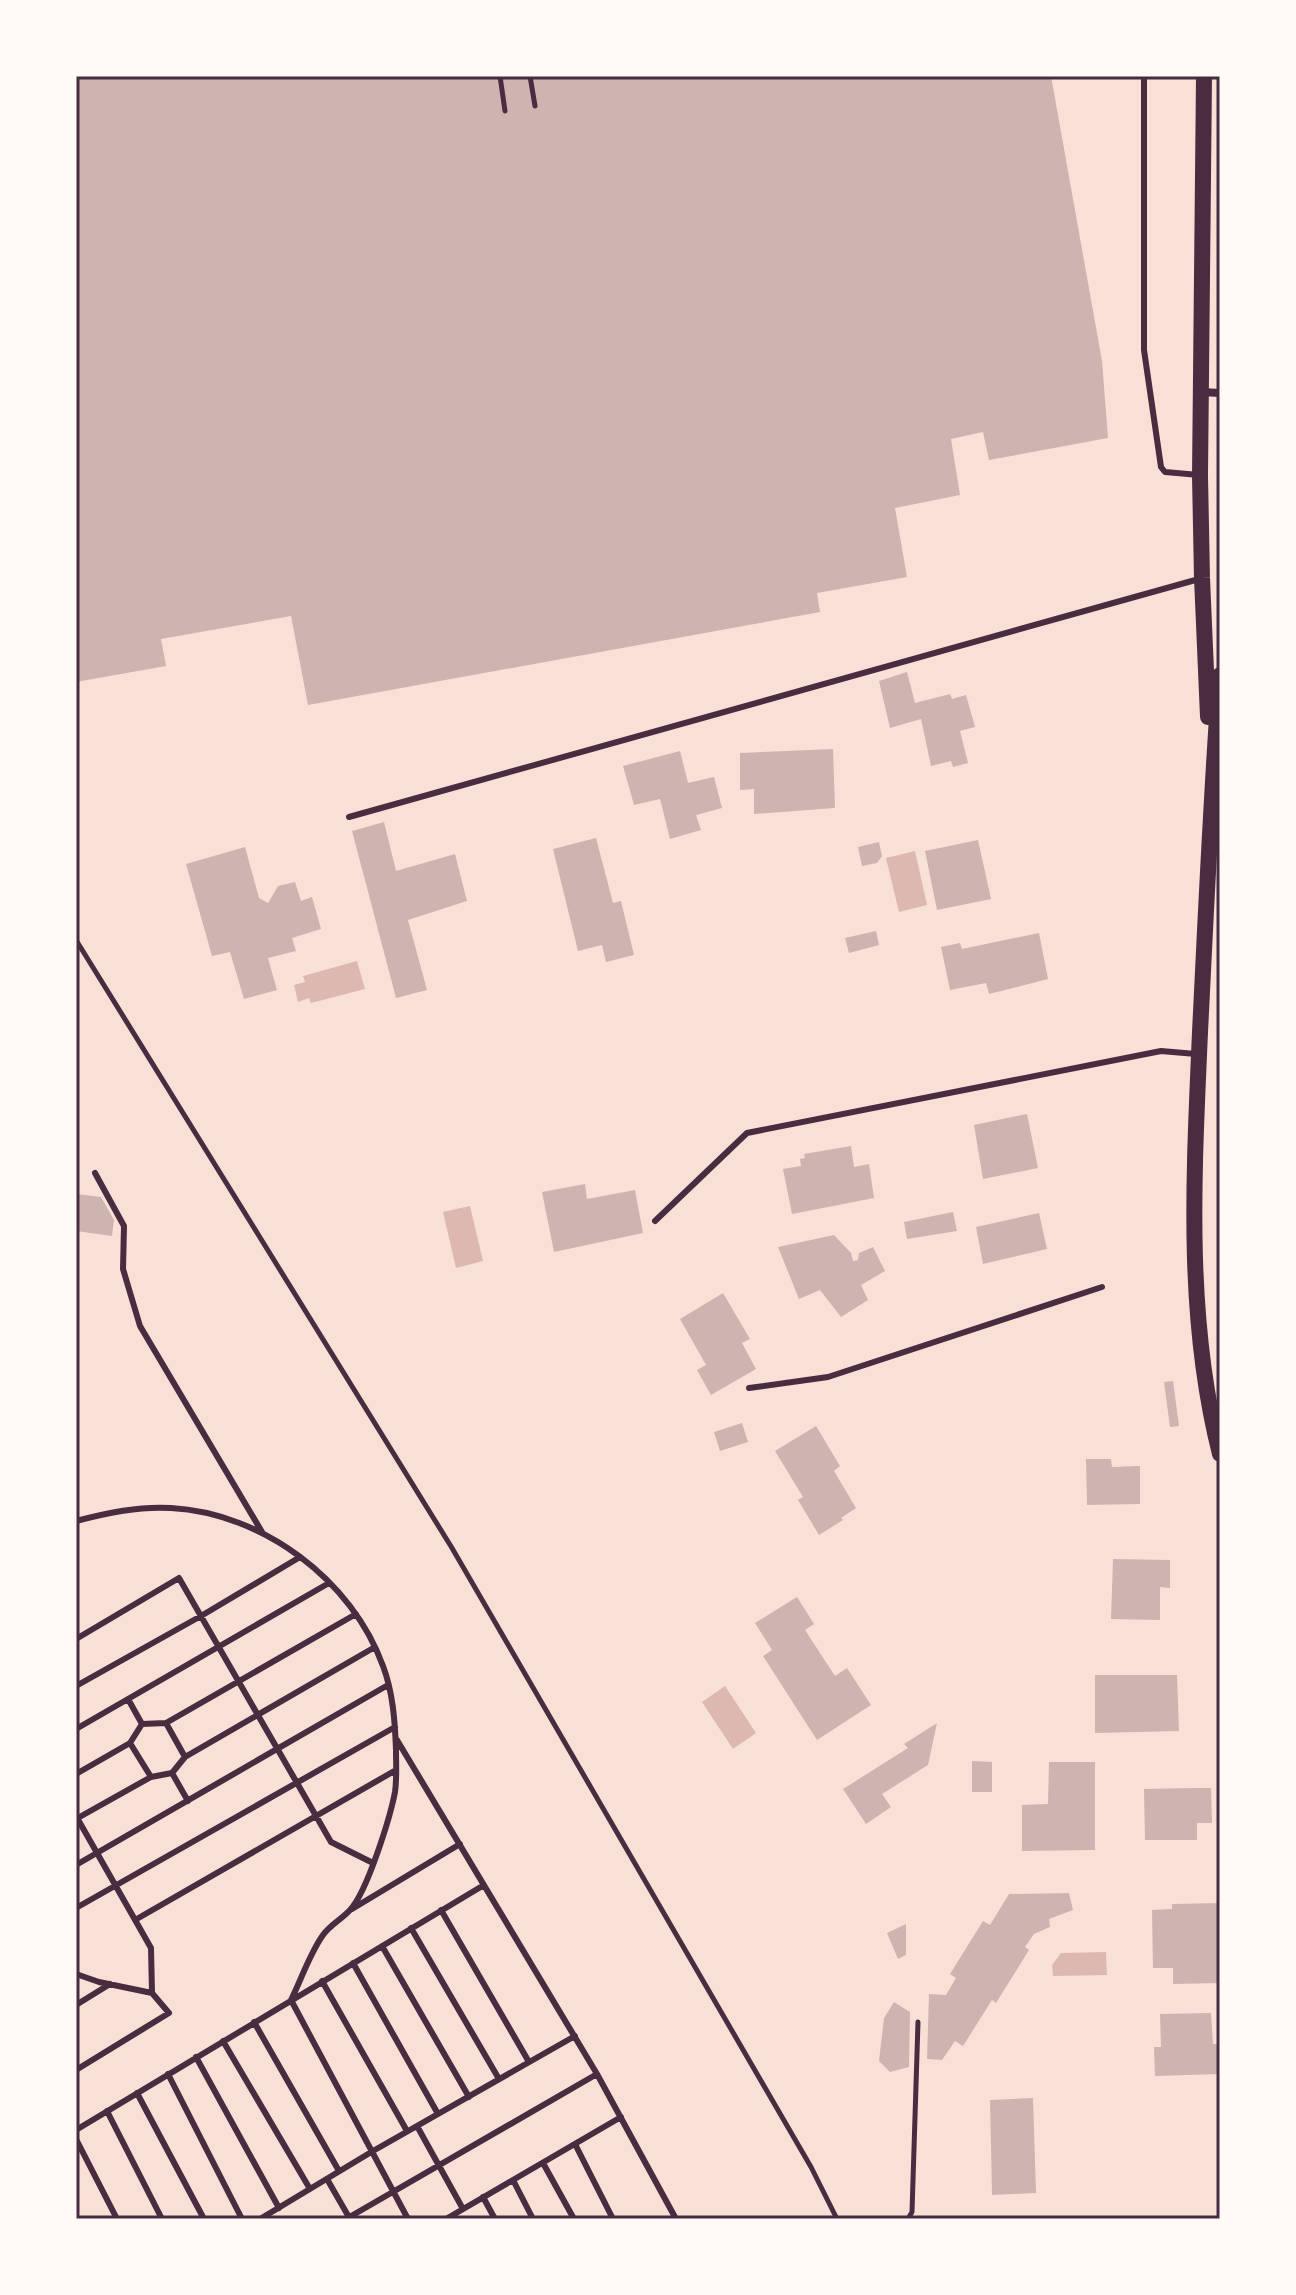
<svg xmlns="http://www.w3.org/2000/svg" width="1296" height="2295" font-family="Signika,sans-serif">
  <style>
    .water { fill: #dcb8b0 }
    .building { fill: #ccb4b1 }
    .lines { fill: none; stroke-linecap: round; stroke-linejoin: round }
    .path { stroke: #4a2c40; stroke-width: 5 }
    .service { stroke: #4a2c40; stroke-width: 6 }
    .minor { stroke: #4a2c40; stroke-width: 8 }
    .secondary { stroke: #4a2c40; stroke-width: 16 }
    .neatline { fill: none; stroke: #4a2c40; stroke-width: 3 }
  </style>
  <rect width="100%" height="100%" fill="#f7e1d7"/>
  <!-- water -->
  <path class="water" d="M915,851L927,905L899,912L886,858Z
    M357,961L365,989L311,1003L309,998L298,1002L294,985L305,982L303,976Z
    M470,1206L483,1261L456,1268L443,1212Z
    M725,1686L756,1733L733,1749L702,1702Z
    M1106,1952L1107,1975L1053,1976L1052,1965L1061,1953Z"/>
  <!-- building -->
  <path class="building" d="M76,76H1051L1102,361L1108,438L989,460L983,432L951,439L960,495L895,508L907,577L817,593L820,612L308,705L291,616L161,639L166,666L76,682Z
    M907,672L915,703L950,694L952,699L966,695L975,727L960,731L968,763L953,767L951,761L931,766L921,719L890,728L879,681Z
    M833,749L835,808L754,814V789L740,790V753Z
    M680,751L688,783L714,777L722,808L696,815L701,830L670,839L660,799L634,805L623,766Z
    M384,822L396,871L455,854L467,901L408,920L427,990L396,998L352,831Z
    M596,838L613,903L621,901L634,955L606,962L602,945L578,951L553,849Z
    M978,840L991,899L937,910L925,851Z
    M879,842L882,856L877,863L862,866L858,847Z
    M245,847L259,898L268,903L278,886L295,882L301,901L312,897L321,929L292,938L296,951L268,958L277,990L244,999L230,952L212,956L186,864Z
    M876,931L879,945L849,953L845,938Z
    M1039,933L1048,979L989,994L986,983L950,990L941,947L960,943L962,949Z
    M1027,1114L1038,1168L983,1179L974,1125Z
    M851,1146L854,1167L869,1164L874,1198L792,1214L783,1169L801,1166L800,1159L805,1158L804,1154Z
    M585,1184L587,1199L635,1190L643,1233L554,1252L542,1192Z
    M76,1194L101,1197L114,1220L112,1236L76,1231Z
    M953,1212L957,1231L907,1239L904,1222Z
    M1039,1213L1047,1249L983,1264L976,1227Z
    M834,1235L851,1253L853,1261L858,1260L859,1253L873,1247L885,1271L861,1285L868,1300L841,1317L820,1290L799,1299L778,1247Z
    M723,1293L750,1339L742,1343L756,1369L711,1395L697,1370L706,1365L680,1319Z
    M1173,1381L1179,1426L1170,1427L1164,1382Z
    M742,1423L748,1442L720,1451L714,1432Z
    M816,1426L840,1466L834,1471L856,1508L841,1518L843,1520L819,1535L798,1500L803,1497L775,1451Z
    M1086,1459H1111L1112,1467L1140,1466V1504L1087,1505Z
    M1113,1559L1170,1560V1588L1160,1587V1620L1111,1619Z
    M797,1597L814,1624L805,1630L835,1676L847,1668L871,1705L817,1740L763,1656L772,1650L755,1623Z
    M1095,1675H1177L1179,1731L1095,1733Z
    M937,1723L928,1765L882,1794L891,1807L866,1824L843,1789L908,1748L904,1744Z
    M972,1761L992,1762V1792H972Z
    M1049,1762H1095V1850L1022,1851V1805L1048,1804Z
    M1196,1788H1211L1212,1823H1197V1840H1145L1144,1789Z
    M1069,1893L1073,1910L1049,1919L1050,1927L1034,1934L1025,1947L1029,1950L1006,1987L996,2003L992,2000L963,2046L955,2041L942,2060L927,2059L929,1994L946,1995L956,1978L950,1974L983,1921L990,1925L1009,1894Z
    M1220,1903V1983L1173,1984V1968H1153L1152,1910L1172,1909V1904Z
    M906,1924V1955L898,1959L887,1933Z
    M894,2002L910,2012L909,2067L890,2072L879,2061L884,2018Z
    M1211,2013L1213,2044H1219L1220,2074L1155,2076L1154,2047H1161L1160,2014Z
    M1033,2098L1036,2193L992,2195L990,2100Z"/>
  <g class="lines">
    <!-- path -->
    <path class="path" d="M500,76L505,111
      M530,76L535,106
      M76,940L452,1548L811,2167L837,2219
      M908,2219L912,2212L918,2022"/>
    <!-- service -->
    <path class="service" d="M1144,76V350L1161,467L1165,472L1199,475
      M349,817L1199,579
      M95,1173L124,1226L123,1269L140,1326L262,1532
      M655,1221L747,1133L1161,1051L1196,1054
      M749,1388L828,1377L1102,1287
      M76,1521C107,1513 139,1506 171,1508C263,1513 352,1580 383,1666C393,1692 395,1722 396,1750C396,1764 397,1778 395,1792C390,1818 367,1892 350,1910C342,1919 330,1925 323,1935C310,1953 301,1980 291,2000L408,2219
      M76,1639L179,1578L331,1842L373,1863
      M76,1686L201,1616L300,1557
      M128,1699L142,1724
      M166,1723L185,1757
      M76,1729L329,1583
      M397,1740L597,2074L676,2219
      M130,1743L151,1777
      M172,1773L188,1801
      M76,1774L130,1743L142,1724L166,1723L356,1614
      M76,1816L151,1948L152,1993
      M76,1819L151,1777L172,1773L185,1757L375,1647
      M76,1865L388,1685
      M76,1908L395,1727
      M352,1909L460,1844
      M441,1910L529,2062
      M135,1920L396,1770
      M411,1928L499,2079
      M382,1946L469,2097
      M353,1963L438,2114
      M76,1974L99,1982L152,1993L169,2013L76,2070
      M322,1981L407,2131
      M76,2005L110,1984
      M254,2022L339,2171
      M223,2041L310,2189
      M196,2057L279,2208
      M168,2074L242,2219
      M137,2093L204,2219
      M107,2111L162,2219
      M417,2126L463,2209
      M76,2130L484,1885
      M76,2139L117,2219
      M575,2144L613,2219
      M543,2163L574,2219
      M327,2179L350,2219
      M513,2180L533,2219
      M483,2197L495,2219
      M260,2219L373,2151L575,2036
      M346,2219L597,2074
      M446,2219L621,2117"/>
    <!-- minor -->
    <path class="minor" d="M1201,392L1220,393"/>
    <!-- secondary -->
    <path class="secondary" d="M1204,76L1200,476L1202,578L1208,717
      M1220,675C1211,794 1206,913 1200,1032C1194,1173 1185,1316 1220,1454"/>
  </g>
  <!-- border -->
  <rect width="1296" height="2295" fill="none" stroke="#fffaf5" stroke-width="156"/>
  <rect x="78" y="78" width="1140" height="2139" class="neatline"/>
</svg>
